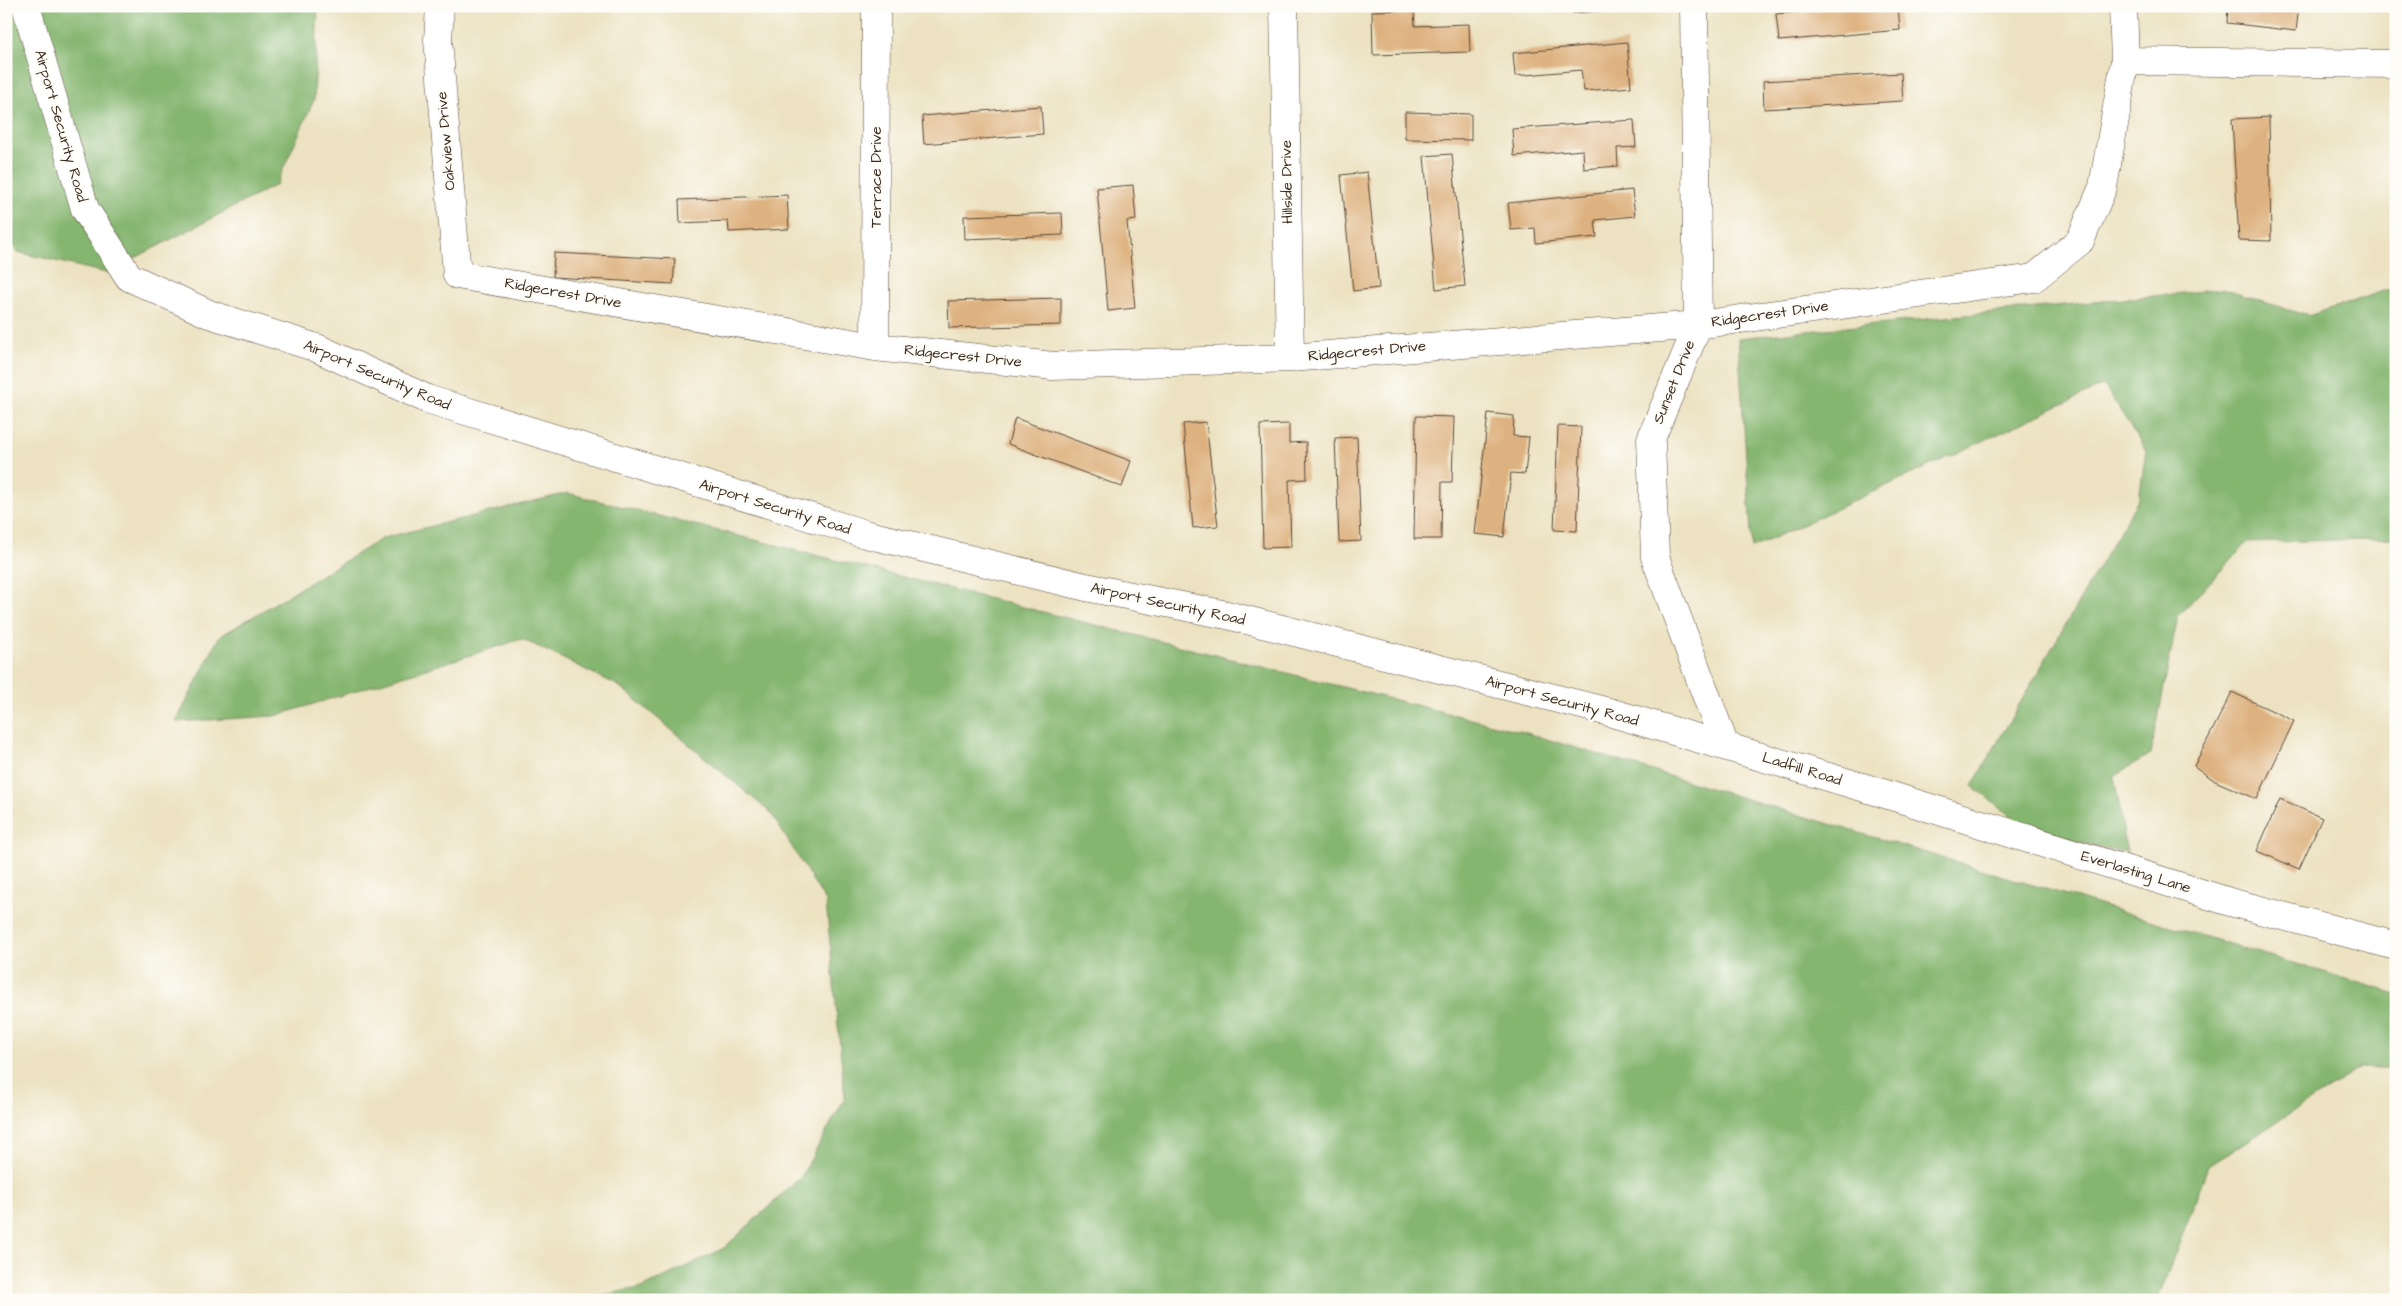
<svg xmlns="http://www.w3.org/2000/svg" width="2402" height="1306" font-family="'Architects Daughter',sans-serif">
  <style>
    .forest { fill: #85b670; stroke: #607047 }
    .building { fill: #deb280 }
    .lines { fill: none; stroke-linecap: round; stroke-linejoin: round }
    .minor-casing { stroke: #564636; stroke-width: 29 }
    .minor { stroke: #fff; stroke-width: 28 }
    .labels { text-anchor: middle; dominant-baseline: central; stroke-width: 5; stroke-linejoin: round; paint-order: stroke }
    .street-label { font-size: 15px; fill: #3b2a1e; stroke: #fdfcf7 }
  </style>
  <rect width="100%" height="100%" fill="#fdfcf7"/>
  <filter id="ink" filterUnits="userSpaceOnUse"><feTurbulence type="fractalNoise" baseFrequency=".02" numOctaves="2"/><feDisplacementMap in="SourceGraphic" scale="10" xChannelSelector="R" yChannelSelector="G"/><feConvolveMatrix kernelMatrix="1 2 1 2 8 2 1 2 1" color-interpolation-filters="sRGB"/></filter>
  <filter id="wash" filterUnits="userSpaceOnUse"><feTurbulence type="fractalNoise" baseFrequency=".0096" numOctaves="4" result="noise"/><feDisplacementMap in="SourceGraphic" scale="20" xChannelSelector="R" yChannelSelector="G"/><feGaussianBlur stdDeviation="1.12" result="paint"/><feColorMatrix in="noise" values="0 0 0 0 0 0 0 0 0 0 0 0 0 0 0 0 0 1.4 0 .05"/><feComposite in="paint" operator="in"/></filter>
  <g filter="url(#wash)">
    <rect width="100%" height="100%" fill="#ece2c1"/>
    <!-- forest -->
    <path class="forest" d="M6,6H318L314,100L276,185L106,273L17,252L6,229Z
      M2396,287V538L2247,543L2178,616L2151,754L2114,776L2127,852L2034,834L1972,786L2139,498L2146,451L2104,385L1752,548L1738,338L2223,289L2308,316Z
      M567,493L1523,732L2396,994V1068H2360L2208,1166L2158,1300H576L644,1287L724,1248L801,1177L845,1098L826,902L771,813L619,686L522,639L275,716L176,722L219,637L383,538Z"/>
    <g id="blocks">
      <!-- building -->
      <path class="building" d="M1573,6H1615V10L1573,13Z
        M1858,6H1898L1900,30L1779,41L1776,14Z
        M2228,6H2299L2296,31L2227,23Z
        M1414,10L1415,26L1469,24L1470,52L1373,55L1372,11Z
        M1627,42L1631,87L1584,91L1581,70L1515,76L1513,53Z
        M1901,73L1903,101L1764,109L1763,81Z
        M1041,106L1043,134L924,144L922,116Z
        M1405,112L1471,114V140L1405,139Z
        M2269,117L2271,241L2239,240L2232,119Z
        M1634,120L1636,147L1617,148L1618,166L1584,169L1583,150L1514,156L1512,129Z
        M1452,154L1465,286L1436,289L1424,156Z
        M1367,172L1379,288L1353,291L1341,175Z
        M1133,185L1136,220L1127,221L1135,308L1108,311L1097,188Z
        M1632,190L1635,216L1595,220L1597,237L1536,243L1535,228L1511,230L1508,203Z
        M787,195L789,229L729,232L728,221L680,223L679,200Z
        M1062,213L1063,235L965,239L964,216Z
        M554,253L675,259L673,284L553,277Z
        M1061,298V325L949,328L948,301Z
        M1488,413L1514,416L1513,436L1529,437L1525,474L1511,473L1504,537L1475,534Z
        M1416,416L1454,417L1452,482H1442L1441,539H1414Z
        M1015,418L1131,461L1122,487L1008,444Z
        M1206,422L1218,526L1193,528L1183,424Z
        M1289,424V443L1306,442L1307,479L1289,480L1291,547L1263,548L1260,425Z
        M1558,426L1581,427L1577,531L1554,530Z
        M1357,437L1361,541L1339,542L1335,438Z
        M2232,692L2294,721L2257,799L2215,781L2194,766Z
        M2280,799L2322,818L2299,869L2257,851Z"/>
    </g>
  </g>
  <g filter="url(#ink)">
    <use href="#blocks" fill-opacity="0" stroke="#564636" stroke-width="1"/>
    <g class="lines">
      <defs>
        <path id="minor" d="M26,6L85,209L129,277L209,314L317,348L427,399L865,534L1086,587L1227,615L1609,712L1879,792L2230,902L2396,946
          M440,6L438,40L457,275L875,347L1053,366L1290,358L1698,325L2034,278L2080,241L2103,187L2125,61L2123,6
          M1284,6L1290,358
          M1694,6L1698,325L1651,439L1655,557L1725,746
          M2125,61L2396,64
          M875,347L876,6"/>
      </defs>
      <!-- minor casing -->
      <use href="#minor" class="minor-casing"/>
      <!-- minor -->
      <use href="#minor" class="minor"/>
    </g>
  </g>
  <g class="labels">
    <!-- street labels -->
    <g class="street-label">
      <text transform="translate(61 126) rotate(74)">Airport Security Road</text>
      <text transform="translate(446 141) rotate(-95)">Oakview Drive</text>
      <text transform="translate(876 177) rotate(-90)">Terrace Drive</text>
      <text transform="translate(1287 182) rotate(-91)">Hillside Drive</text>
      <text transform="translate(563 293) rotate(10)">Ridgecrest Drive</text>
      <text transform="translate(1770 314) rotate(-8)">Ridgecrest Drive</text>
      <text transform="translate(1367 351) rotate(-5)">Ridgecrest Drive</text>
      <text transform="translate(963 356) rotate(6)">Ridgecrest Drive</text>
      <text transform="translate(377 375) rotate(23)">Airport Security Road</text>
      <text transform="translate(1674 382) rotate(-68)">Sunset Drive</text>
      <text transform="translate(775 507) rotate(17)">Airport Security Road</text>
      <text transform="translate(1168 604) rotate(12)">Airport Security Road</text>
      <text transform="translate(1562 701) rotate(15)">Airport Security Road</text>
      <text transform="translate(1802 769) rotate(17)">Ladfill Road</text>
      <text transform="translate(2136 872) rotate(17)">Everlasting Lane</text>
    </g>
  </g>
  <!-- margin -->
  <rect width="2402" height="1306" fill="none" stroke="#fdfcf7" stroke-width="25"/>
</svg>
